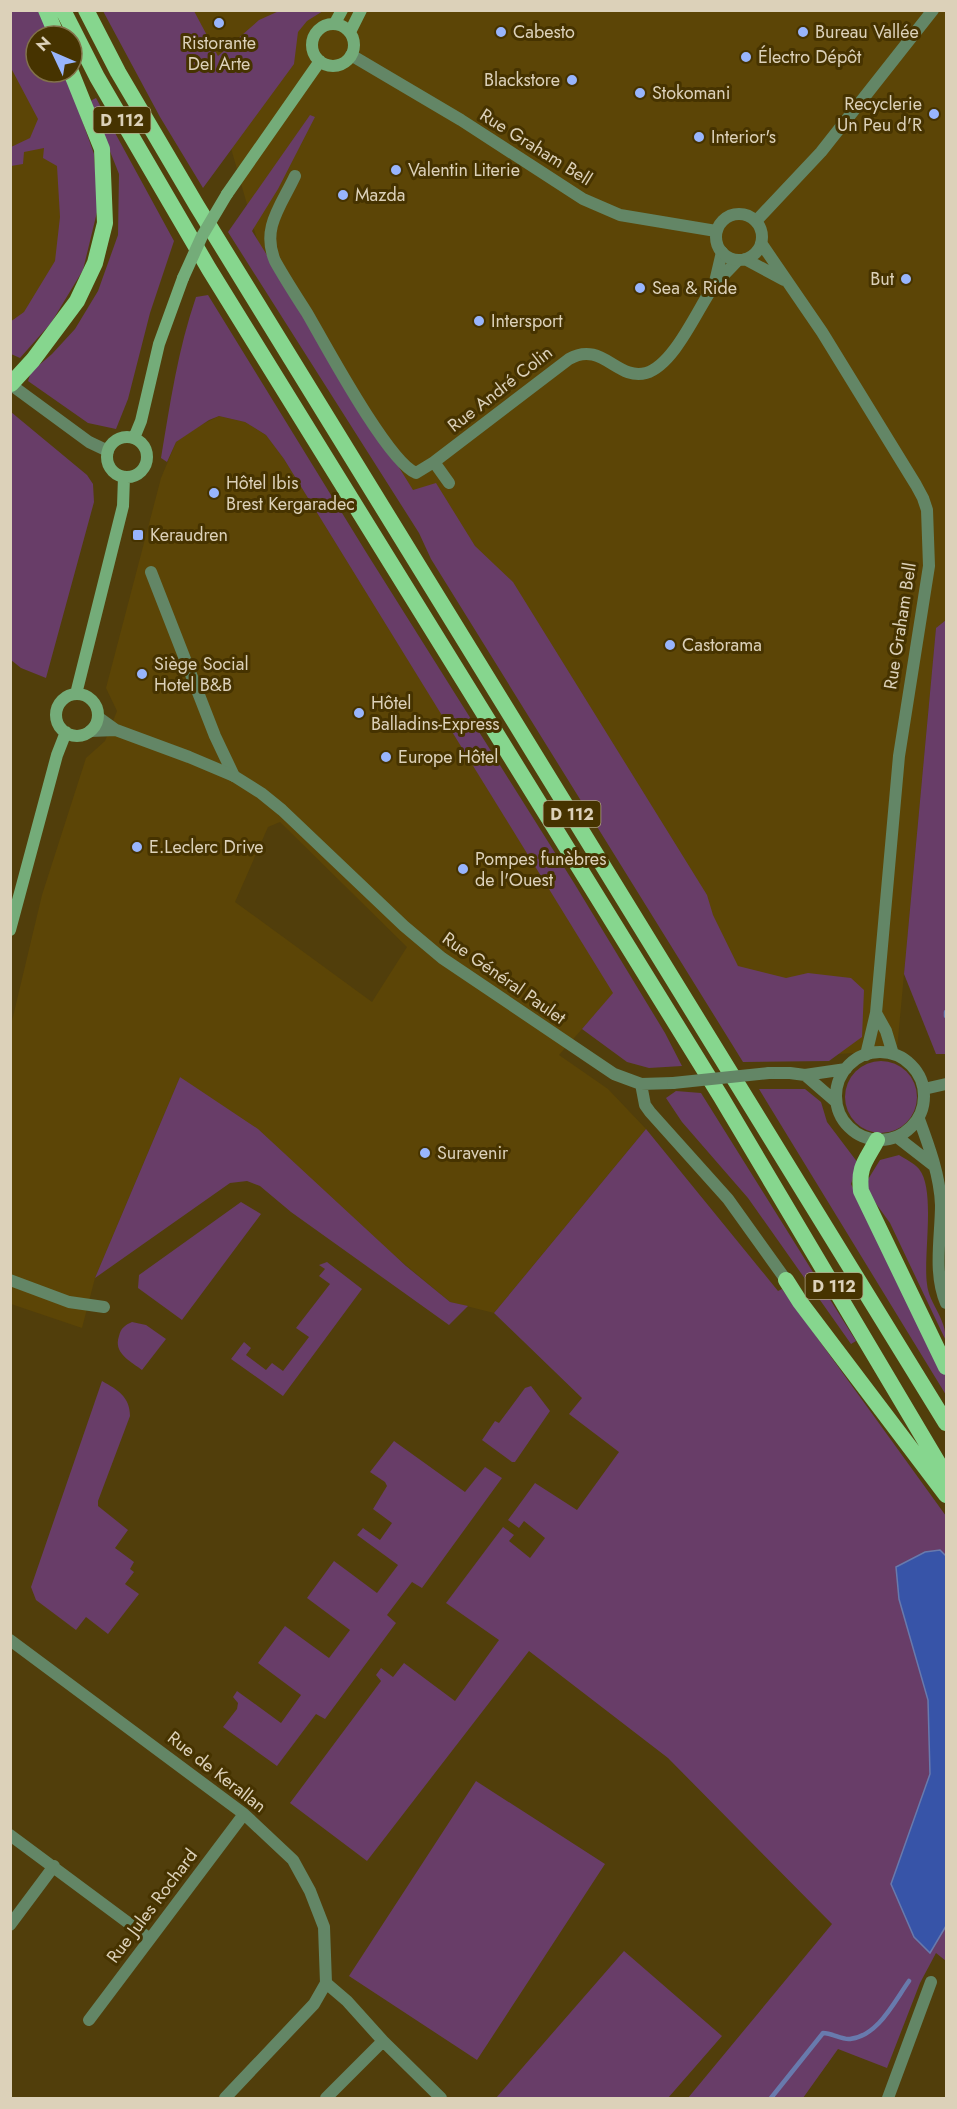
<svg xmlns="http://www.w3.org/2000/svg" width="957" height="2109" font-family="Jost,sans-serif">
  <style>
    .built { fill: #5c4506; fill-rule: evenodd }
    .green { fill: #683d68 }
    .water { fill: #3754a8; stroke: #687aad; stroke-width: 1.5 }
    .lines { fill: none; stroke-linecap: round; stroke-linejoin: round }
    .stream { stroke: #687aad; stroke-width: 4.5 }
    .minor { stroke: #638666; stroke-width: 12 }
    .tertiary { stroke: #638666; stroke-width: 12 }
    .secondary { stroke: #74ac79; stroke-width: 12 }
    .trunk { stroke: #86d68e; stroke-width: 16 }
    .tertiary-bridge { stroke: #638666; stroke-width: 12 }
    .secondary-bridge { stroke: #74ac79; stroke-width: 12 }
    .poi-dot { fill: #98b5fd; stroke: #463300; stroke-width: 2 }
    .labels { text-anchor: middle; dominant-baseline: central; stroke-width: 6; stroke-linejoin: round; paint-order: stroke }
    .shield { fill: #463300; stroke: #afa282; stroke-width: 1.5 }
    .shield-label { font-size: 16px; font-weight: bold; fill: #dcd1b9 }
    .poi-label { font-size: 18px; fill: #dcd1b9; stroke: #463300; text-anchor: start }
    .street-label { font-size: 18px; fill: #dcd1b9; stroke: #463300 }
  </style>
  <rect width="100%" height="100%" fill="#513e0b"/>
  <!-- built -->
  <path class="built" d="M184,11H946V620L936,628L897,1050L767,1059L258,243L205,57Z
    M10,34L60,121L65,215L51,284L10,334Z
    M219,416L245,422L266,435L284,459L614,993L559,1055L608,1089L646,1129L494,1313L450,1302L180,1077L95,1278L82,1328L11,1304V1025L42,895L86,758L105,741L117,711L106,688L161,478L176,442L193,429ZM280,822L407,947L372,1002L235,902L268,827Z"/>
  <!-- green -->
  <path class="green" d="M11,11H39L50,36H36V72H65L94,154L98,208L83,270L51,323L20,358L11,354L10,322L24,312L55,261L60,217L57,166L43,158L44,148L24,152L23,164L11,166V147L30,138L38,119L11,68Z
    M103,11H194L218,56L259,20L279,11H323L307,21L298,32L294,64L203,188L160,117Z
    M96,98L174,241L150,313L128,399L116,429L88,423L28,381L31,372L52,354L75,329L98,291L118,235L119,174L90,101Z
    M310,115L315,117L278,189L252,231L413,490L436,483L475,546L513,582L707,895L713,915L738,966L786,978L808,973L851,978L864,990L862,1037L829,1061L743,1062L431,559L419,533L228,232Z
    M208,295L366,552L574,883L665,1033L682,1066L649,1068L627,1062L582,1029L613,993L324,524L284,459L266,435L245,422L219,416L209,420L176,442L167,462L161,458C170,404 178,349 196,297Z
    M11,412L87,475L93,484L94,502L46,678L21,668L11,660Z
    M946,620V1054H936L904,974L936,628Z
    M845 1097a36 36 0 1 1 72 0a36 36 0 1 1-72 0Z
    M180,1077L258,1129L406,1266L450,1302L468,1306L449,1325L291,1212L260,1186L247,1181L230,1183L95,1278Z
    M759,1089H805L821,1102L827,1122L858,1163L851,1184L946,1376V1395Z
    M676,1091L701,1093L856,1341L851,1344L748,1198L682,1122L666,1098Z
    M646,1129L778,1291L782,1289L946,1516V1961L936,1953L920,1983L887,2068L838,2049L803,2098H688L832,1924L668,1758L529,1651L367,1861L290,1803L381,1681L376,1675L381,1668L393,1677L404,1663L455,1701L499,1640L446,1603L503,1527L514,1535L509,1541L530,1558L545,1538L524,1521L519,1528L508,1520L535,1483L577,1510L619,1452L569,1414L582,1398L494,1313Z
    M899,1155C905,1159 914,1163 919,1169C936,1190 923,1255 927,1284C929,1304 946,1317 946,1341L890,1223L869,1194L867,1181L880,1160Z
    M241,1202L261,1214L182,1320L138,1288L139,1275Z
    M327,1262L362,1289L283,1396L231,1359L244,1342L251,1348L246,1355L266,1370L272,1363L283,1371L309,1337L296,1328L330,1284L319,1276L325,1269L319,1265Z
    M132,1322L146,1325L166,1339L142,1370C130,1361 113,1353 119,1336C121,1328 125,1325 132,1322Z
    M102,1381C118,1390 130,1397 130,1416L98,1501V1506L128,1530L115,1548L134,1562L130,1569L134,1572L125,1584L139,1594L108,1634L86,1617L76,1630L36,1600L31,1587Z
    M531,1386L550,1411L515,1462H512L482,1440L495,1421L499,1423L525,1388Z
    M394,1441L465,1492L485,1467L502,1478L422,1588L412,1582L387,1615L396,1623L325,1719L316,1714L277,1766L223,1727L237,1709L238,1703L233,1697L237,1691L281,1723L301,1695L258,1663L285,1626L329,1658L350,1630L307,1598L334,1561L377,1593L398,1565L357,1535L363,1528L380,1540L392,1523L373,1509L387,1486L385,1482L370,1472Z
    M476,1781L605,1864L477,2060L349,1976Z
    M624,1951L722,2036L668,2098H496Z"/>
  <!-- water -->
  <path class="water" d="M940,1550L946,1556V1926L930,1953L914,1937L891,1884L930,1774L928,1700L899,1599L896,1567L925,1552Z"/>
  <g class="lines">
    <!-- stream -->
    <path class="stream" d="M946,1016V1012
      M771,2098L823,2033C832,2033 842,2040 850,2039C878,2036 894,2002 909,1981"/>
    <!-- minor -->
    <path class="minor" d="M295,176C281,206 261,228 275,261C285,279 296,296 307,313C325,344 388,462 416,473L434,462
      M756,221L821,152L933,10
      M714,286L722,252
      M449,483L434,462L569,359C602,340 617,381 646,373C674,365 697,310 713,287C720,278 730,269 738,260
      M151,572L215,736L234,776
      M924,1089L946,1084
      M10,1280L69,1302L104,1307
      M10,1640L244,1814L293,1860L310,1891L324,1927L326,1983L314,2004L225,2098
      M10,1835L150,1939
      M10,1925L54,1866
      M326,1983L347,2001L383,2041L441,2098
      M89,2020L244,1814
      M326,2098L383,2041
      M888,2098L931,1982"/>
    <!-- tertiary -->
    <path class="tertiary" d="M351,55L461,120L583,199L620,215L716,231
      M716 237a23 23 0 1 1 46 0a23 23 0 1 1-46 0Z
      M761,243L822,332L916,485L923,498L927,510L929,566L899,756L876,1013L866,1055
      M745,259L784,280
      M10,384L89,442L108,451
      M98,717L116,730L189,757L234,776L261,793L282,810L404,926L442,958L614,1074L641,1084L673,1083
      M90,731L116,730
      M876,1013L886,1031L893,1054
      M836 1096a44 44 0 1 1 88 0a44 44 0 1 1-88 0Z
      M769,1073H790L805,1075L846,1069
      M805,1075L835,1101
      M641,1084L645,1105L650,1112L728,1199L786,1280
      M919,1119C929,1146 940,1176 941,1205C941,1236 933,1273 946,1303
      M897,1137L933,1165"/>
    <!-- secondary -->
    <path class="secondary" d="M335,23L342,10
      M312 45a21 21 0 1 1 42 0a21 21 0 1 1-42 0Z
      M350,32L361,10
      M227,194L320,61
      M107 457a20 20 0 1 1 40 0a20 20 0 1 1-40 0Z
      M134,438L141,421L159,344L183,278
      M76,694L123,506L124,477
      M56 715a21 21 0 1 1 42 0a21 21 0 1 1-42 0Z
      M10,930L57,755L66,732"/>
    <!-- trunk -->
    <path class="trunk" d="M46,10L57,36
      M63,10L97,77L209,269L721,1097L946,1476
      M86,10L118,72L197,206L946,1423
      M11,384L33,360L77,301L95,263L105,223L102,149L71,72
      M877,1140C866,1161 858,1166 861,1191L946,1367
      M786,1280L800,1302L946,1495"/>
    <!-- tertiary-bridge -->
    <path class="tertiary-bridge" d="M673,1083L769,1073"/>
    <!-- secondary-bridge -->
    <path class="secondary-bridge" d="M183,278L202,236L227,194"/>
  </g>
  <!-- markers -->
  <g class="poi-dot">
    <circle cx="219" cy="23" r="6"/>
    <circle cx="501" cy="32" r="6"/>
    <circle cx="803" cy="32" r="6"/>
    <circle cx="746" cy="57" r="6"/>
    <circle cx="572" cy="80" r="6"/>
    <circle cx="640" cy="93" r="6"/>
    <circle cx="934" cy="114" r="6"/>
    <circle cx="699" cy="137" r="6"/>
    <circle cx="396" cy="170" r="6"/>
    <circle cx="343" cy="195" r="6"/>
    <circle cx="906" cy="279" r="6"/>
    <circle cx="640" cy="288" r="6"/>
    <circle cx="479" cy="321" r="6"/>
    <circle cx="214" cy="493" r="6"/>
    <rect x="132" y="529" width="12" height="12" rx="3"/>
    <circle cx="670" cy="645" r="6"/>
    <circle cx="142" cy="674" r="6"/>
    <circle cx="359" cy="713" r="6"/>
    <circle cx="386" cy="757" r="6"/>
    <circle cx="137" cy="847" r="6"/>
    <circle cx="463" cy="869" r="6"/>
    <circle cx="425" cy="1153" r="6"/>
  </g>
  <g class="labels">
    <!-- shield labels -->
    <g class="shield">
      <rect x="93.5" y="107" width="57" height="26" rx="4.5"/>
      <rect x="543.5" y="801" width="57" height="26" rx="4.5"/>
      <rect x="805.5" y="1273" width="57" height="26" rx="4.5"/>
    </g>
    <g class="shield-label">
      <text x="122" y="120">D 112</text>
      <text x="572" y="814">D 112</text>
      <text x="834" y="1286">D 112</text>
    </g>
    <!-- poi labels -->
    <g class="poi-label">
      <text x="513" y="32">Cabesto</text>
      <text x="815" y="32">Bureau Vallée</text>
      <text x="219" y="43" text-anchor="middle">Ristorante<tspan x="219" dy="21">Del Arte</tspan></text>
      <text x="758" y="57">Électro Dépôt</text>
      <text x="560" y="80" text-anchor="end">Blackstore</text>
      <text x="652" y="93">Stokomani</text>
      <text x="922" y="104" text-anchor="end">Recyclerie<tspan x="922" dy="21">Un Peu d'R</tspan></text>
      <text x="711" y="137">Interior's</text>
      <text x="408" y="170">Valentin Literie</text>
      <text x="355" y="195">Mazda</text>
      <text x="894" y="279" text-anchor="end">But</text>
      <text x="652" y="288">Sea &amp; Ride</text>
      <text x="491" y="321">Intersport</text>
      <text x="226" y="483">Hôtel Ibis<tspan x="226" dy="21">Brest Kergaradec</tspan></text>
      <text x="150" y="535">Keraudren</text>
      <text x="682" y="645">Castorama</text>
      <text x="154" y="664">Siège Social<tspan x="154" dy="21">Hotel B&amp;B</tspan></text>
      <text x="371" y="703">Hôtel<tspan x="371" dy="21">Balladins-Express</tspan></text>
      <text x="398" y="757">Europe Hôtel</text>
      <text x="149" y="847">E.Leclerc Drive</text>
      <text x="475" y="859">Pompes funèbres<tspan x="475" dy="21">de l'Ouest</tspan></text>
      <text x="437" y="1153">Suravenir</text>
    </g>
    <!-- street labels -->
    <g class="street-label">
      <text transform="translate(536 147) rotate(32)">Rue Graham Bell</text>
      <text transform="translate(500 389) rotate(-38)">Rue André Colin</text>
      <text transform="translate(900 626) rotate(-81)">Rue Graham Bell</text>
      <text transform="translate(504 978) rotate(35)">Rue Général Paulet</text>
      <text transform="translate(217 1772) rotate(38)">Rue de Kerallan</text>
      <text transform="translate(152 1906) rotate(-53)">Rue Jules Rochard</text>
    </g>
  </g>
  <!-- border -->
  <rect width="957" height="2109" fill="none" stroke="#dcd1b9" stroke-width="24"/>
  <!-- north arrow -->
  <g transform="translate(54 54) rotate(314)"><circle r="28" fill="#463300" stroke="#82724a" stroke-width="1.5"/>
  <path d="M0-4.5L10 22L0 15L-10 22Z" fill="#98b5fd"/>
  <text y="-9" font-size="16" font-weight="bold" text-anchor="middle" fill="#dcd1b9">N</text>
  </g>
</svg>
